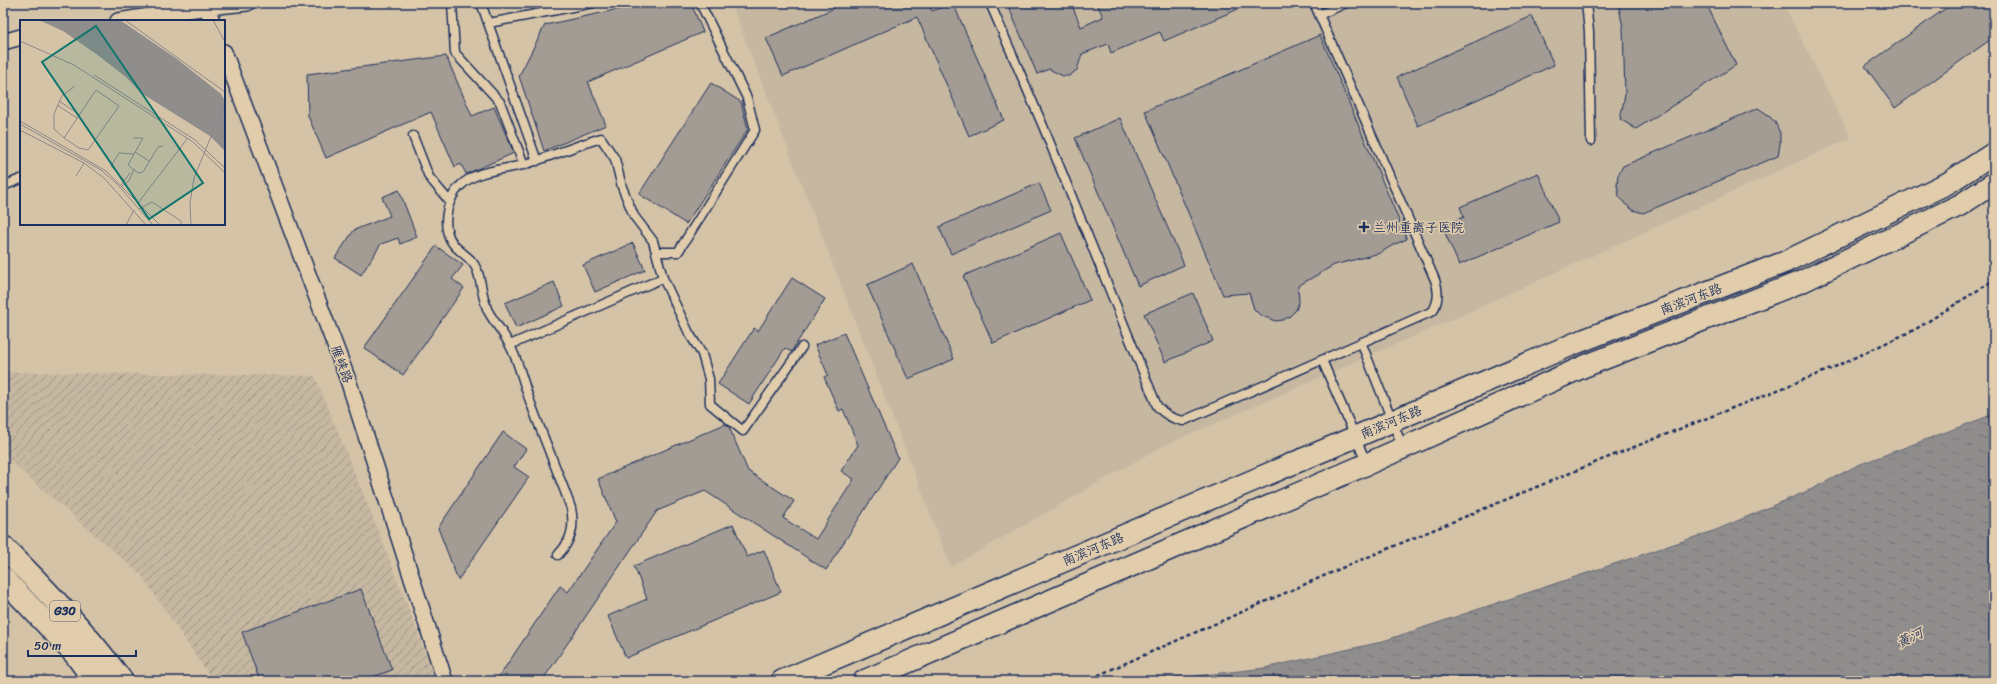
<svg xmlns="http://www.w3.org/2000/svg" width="1997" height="684" font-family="Sriracha,'LXGW WenKai TC',sans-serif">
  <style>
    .built { fill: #c6b7a1 }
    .industrial { fill: url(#industrial-furrows) }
    .water { fill: url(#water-ripples); stroke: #61677a }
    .building { fill: #a39c94; stroke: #1b2f5e }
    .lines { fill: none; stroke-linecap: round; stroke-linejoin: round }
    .lane-casing { stroke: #1b2f5e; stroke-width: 11 }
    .street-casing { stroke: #1b2f5e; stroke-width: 18 }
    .secondary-casing { stroke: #1b2f5e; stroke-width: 24 }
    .highway-casing { stroke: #1b2f5e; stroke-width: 25 }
    .path { stroke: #1b2f5e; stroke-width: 2.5; stroke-dasharray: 4 3; stroke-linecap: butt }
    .lane { stroke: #e1cdac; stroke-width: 8 }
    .street { stroke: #e1cdac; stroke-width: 15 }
    .secondary { stroke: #e1cdac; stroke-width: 21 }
    .highway { stroke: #e1cdac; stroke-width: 22 }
    .poi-dot { fill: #1b2f5e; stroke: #e1cdac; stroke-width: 1.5 }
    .labels { text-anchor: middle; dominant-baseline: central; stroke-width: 3; stroke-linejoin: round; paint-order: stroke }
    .shield { fill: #e1cdac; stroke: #565e75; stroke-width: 1 }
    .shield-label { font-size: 12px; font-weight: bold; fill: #1b2f5e }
    .poi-label { font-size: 13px; fill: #1b2f5e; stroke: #e1cdac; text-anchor: start }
    .street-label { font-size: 13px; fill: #1b2f5e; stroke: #e1cdac }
    .water-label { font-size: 14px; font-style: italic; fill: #2d3d65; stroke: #e1cdac }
    .inset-road { fill: none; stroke: #8b888a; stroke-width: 1 }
    .view { fill: #0f766e; fill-opacity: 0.15; stroke: #0f766e; stroke-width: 2 }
    .inset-edge { fill: none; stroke: #1b2f5e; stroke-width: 2 }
  </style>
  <defs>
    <pattern id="industrial-furrows" width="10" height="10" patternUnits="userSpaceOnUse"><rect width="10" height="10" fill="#c6b7a1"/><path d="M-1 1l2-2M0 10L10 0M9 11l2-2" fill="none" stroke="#a09586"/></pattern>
    <pattern id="water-ripples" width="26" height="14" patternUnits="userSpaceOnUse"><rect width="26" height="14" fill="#908d8d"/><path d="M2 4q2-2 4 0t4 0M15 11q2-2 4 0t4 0" fill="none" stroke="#757476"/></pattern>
  </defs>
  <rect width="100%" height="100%" fill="#d5c3a7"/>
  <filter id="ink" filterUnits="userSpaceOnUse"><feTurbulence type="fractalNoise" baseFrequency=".025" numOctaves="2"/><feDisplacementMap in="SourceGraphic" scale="8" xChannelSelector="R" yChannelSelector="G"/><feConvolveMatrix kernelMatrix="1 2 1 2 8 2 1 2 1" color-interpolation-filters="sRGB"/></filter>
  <g filter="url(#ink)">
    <!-- built -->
    <path class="built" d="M731,3H1783L1851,138L1460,316L1159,448L951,567Z"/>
    <!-- industrial -->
    <path class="industrial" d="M3,372L315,376L380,535L436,681H213L141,575L11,462L3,451Z"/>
    <!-- water -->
    <path class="water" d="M1994,414V681H1145L1162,677H1187L1265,668L1377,643L1716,530L1812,489L1858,465Z"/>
    <!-- building -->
    <path class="building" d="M647,3H691L703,32L588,82L606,125L544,151L519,76L545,25Z
      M846,3H928L932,11L953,3L1004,120L969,136L917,17L783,76L766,38Z
      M1007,3H1071L1081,27L1103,17L1097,3H1252L1164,41L1160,32L1111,53L1108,44L1082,54L1077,70L1069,76H1063L1049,69L1037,74Z
      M1618,3H1706L1736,65L1636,129L1620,119L1625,95L1623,27Z
      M1953,3H1994V37L1895,108L1865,66Z
      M1532,16L1554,65L1418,126L1397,77Z
      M1320,35L1407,239L1393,245L1380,253L1334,265L1298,286L1299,302L1296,310L1290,316L1283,320L1275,321L1260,315L1254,309L1249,293L1223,295L1145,111Z
      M446,56L472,116L494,107L514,153L466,174L461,164L455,167L431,112L326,158L308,116L307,74Z
      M711,83L741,102L748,129L686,224L639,194Z
      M1758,108L1767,114L1775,122L1780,133V144L1778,156L1643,213L1633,210L1625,204L1619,196L1617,185L1618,175L1623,166Z
      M1120,118L1184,265L1138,286L1075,138Z
      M1538,173L1559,222L1459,265L1442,226L1464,217L1460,207Z
      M1039,183L1051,210L951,254L939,227Z
      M399,190L417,237L400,244L398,238L381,244L361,275L335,258L354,230L390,216L382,197Z
      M1061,233L1090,300L993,343L963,276Z
      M633,243L645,270L595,292L583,265Z
      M436,246L463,265L452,279L464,288L403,375L364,348Z
      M913,264L954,359L908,379L867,285Z
      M792,278L825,299L791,352L785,348L749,404L718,384L754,328L758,331Z
      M554,282L564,306L516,328L505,303Z
      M1193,293L1213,341L1165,362L1144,314Z
      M844,333L898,458L826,570L705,491L657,511L542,681H496L560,586L568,592L616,522L598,479L725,424L729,427L748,471L794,501L783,518L816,539L854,479L841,471L858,445L843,409L839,411L824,377L828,375L815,345Z
      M503,432L526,449L514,467L529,477L458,580L438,528Z
      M733,524L747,557L764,550L781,592L626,658L608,616L647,599L634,566Z
      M361,589L392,670L361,681H260L242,632Z"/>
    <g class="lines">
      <defs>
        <path id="lane" d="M154,3V18
          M452,3L455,53L500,102L524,165
          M481,3L537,161
          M990,3L1043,126L1157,406C1165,415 1172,419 1183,421L1433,311C1439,300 1439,291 1435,280L1314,3
          M1586,3L1589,32L1591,141
          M1319,15L1346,3
          M489,23L593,3
          M413,136L429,177L450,202
          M3,186L21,179
          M656,252H678L755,130L747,98L700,3
          M1361,342L1403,448
          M510,345L663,278
          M1322,360L1367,464
          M558,555C571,541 575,528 571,508C558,472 543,437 530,401C523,383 519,361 509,344C503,332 494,322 488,311C482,298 482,283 477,270C471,253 451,252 447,230C444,216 449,198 459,187C478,168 503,171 526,164C551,156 576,146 601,138L615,159L622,187L634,216L653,241L663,278L689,333L702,354L709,379L710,404L743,431L802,347"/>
        <path id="street" d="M205,3L212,21
          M118,21L207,7L247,3
          M3,42L21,37
          M224,52L348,380L445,681"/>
        <path id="secondary" d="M782,681L1576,343L1785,262L1948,183L1994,153
          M864,681L1367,464L1585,366L1803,281L1960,205L1994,183"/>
        <path id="highway" d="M3,547C46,589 86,633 122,681
          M3,578L76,655L95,681"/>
      </defs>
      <!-- lane casing -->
      <use href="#lane" class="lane-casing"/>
      <!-- street casing -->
      <use href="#street" class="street-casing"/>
      <!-- secondary casing -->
      <use href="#secondary" class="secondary-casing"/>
      <!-- highway casing -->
      <use href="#highway" class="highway-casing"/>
      <!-- path -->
      <path class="path" d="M1085,681L1351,564L1599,461L1828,370L1916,329L1994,280"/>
      <!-- lane -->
      <use href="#lane" class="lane"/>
      <!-- street -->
      <use href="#street" class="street"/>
      <!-- secondary -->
      <use href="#secondary" class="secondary"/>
      <!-- highway -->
      <use href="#highway" class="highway"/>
    </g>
  </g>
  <!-- markers -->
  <path class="poi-dot" d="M1362 221h4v4h4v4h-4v4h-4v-4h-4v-4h4z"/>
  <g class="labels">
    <!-- shield labels -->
    <rect class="shield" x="50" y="601" width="30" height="20" rx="3"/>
    <g class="shield-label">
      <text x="65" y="611">G30</text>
    </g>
    <!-- poi labels -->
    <g class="poi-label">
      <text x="1373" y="227">兰州重离子医院</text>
    </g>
    <!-- street labels -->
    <g class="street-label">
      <text transform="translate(1691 299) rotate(-21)">南滨河东路</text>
      <text transform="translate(342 364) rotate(70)">雁峡路</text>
      <text transform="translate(1391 422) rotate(-23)">南滨河东路</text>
      <text transform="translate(1093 549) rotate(-23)">南滨河东路</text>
    </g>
    <!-- water labels -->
    <g class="water-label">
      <text transform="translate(1910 638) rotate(-27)">黄河</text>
    </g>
  </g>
  <!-- overview -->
  <g transform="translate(20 20)">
    <rect width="205" height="205" fill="#d5c3a7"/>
    <path d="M19,0H100L157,39L201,74L205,81V131L190,116L121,73L106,57L79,36L43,11Z" fill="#908d8d"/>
    <path class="inset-road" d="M105,0L205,72M193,0L205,22M0,21L54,45L173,122L205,153M74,55L175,120L205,148M76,70L99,86L68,130L59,128L44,118ZM39,81L60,95M37,85L57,98M0,101L86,151L140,205M0,104L81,150L97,164L133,205M0,110L64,143L84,158L126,205M44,118L34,109V94L42,76L55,66M113,118H123L108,145L118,153L123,152L138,127L143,126M115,132L129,141M56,156L64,143M104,160L91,146L99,133L114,134M101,165L110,153M102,166L109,161L114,149M118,183L167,119M119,189L132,182L161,201V205M106,205L114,190M171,205L170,183L174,158L205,82"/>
    <path class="view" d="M76,6L183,163L129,199L22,42Z"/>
    <rect width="205" height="205" class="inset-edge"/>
  </g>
  <!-- margin -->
  <rect width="1997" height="684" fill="none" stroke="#e1cdac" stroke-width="16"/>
  <rect x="8" y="8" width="1981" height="668" fill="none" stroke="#1b2f5e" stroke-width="1.5" filter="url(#ink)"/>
  <!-- scale -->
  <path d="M28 650v6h108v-6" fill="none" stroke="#1b2f5e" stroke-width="2"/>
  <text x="34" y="650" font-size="12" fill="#1b2f5e" stroke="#e1cdac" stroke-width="3" paint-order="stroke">50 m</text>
</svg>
